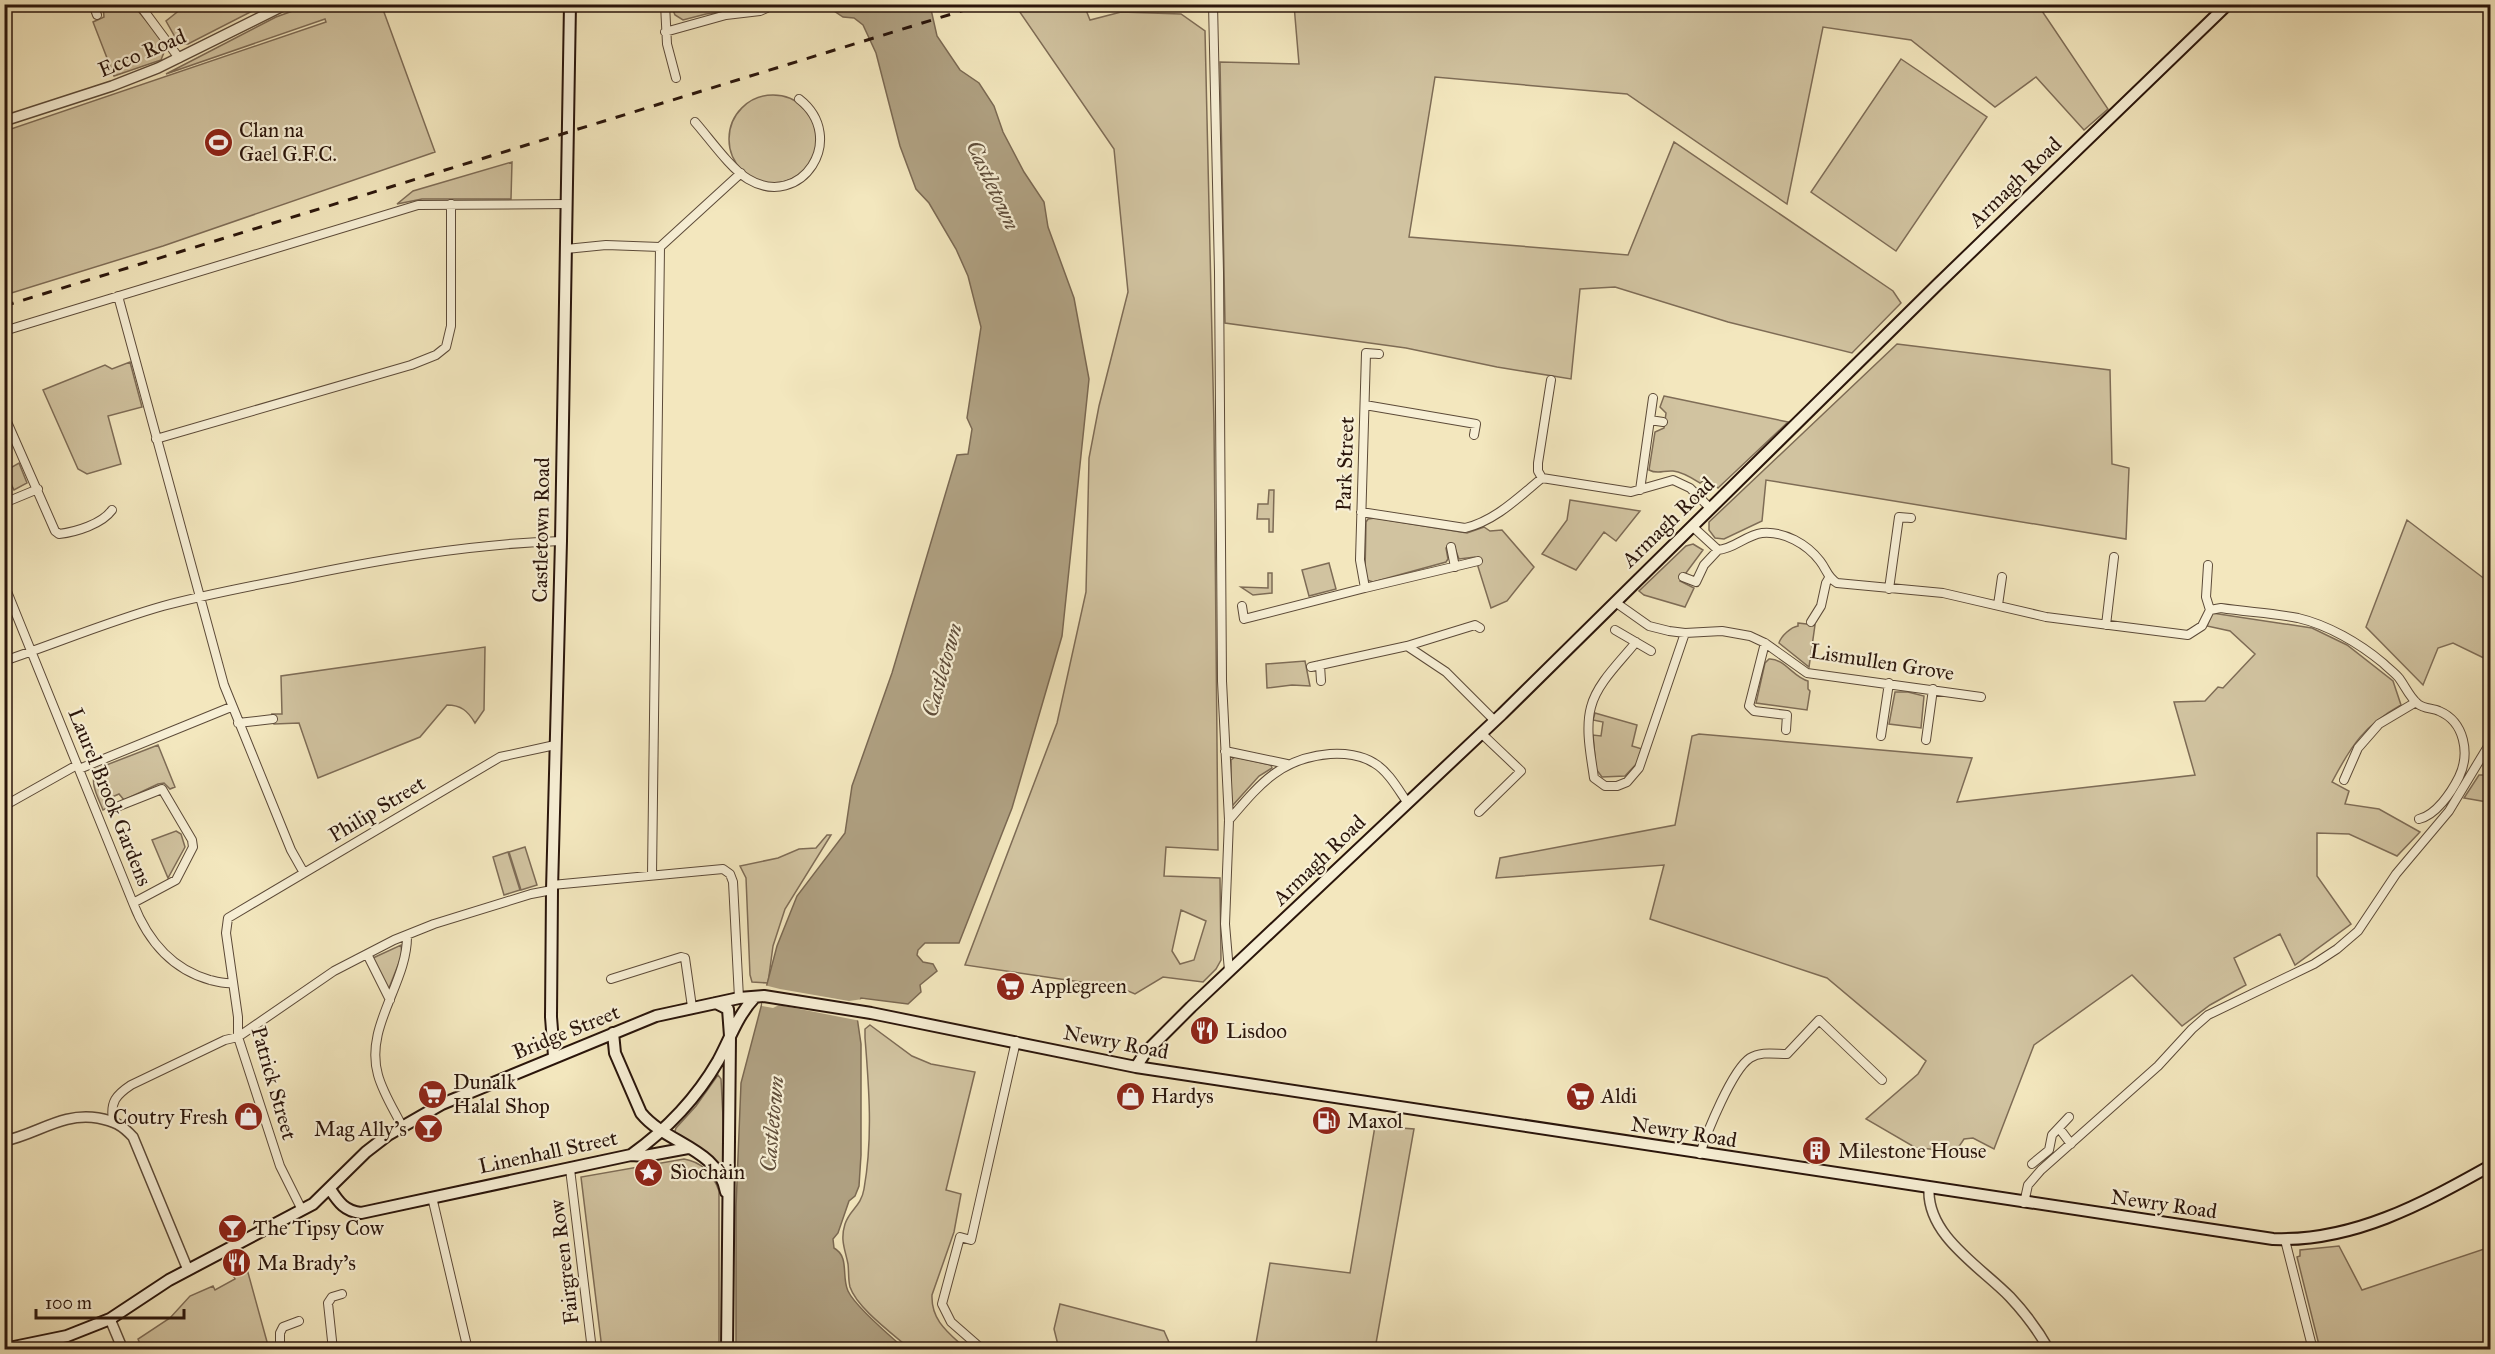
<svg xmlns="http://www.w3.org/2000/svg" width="2495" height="1354" font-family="'IM FELL Great Primer',serif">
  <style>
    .green { fill: #d1c3a0; stroke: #7e6c56; stroke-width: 1.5; fill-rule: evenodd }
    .water { fill: #afa081; stroke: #7a6852; stroke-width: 1.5 }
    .pier { fill: #f3e7be }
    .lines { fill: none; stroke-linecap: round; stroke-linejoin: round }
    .minor-casing { stroke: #5c4a38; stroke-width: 10 }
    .tertiary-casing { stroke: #5c4a38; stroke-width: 12 }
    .secondary-casing { stroke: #2a150b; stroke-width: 14 }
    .minor { stroke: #f7efd5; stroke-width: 8 }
    .tertiary { stroke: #f7efd5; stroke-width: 9 }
    .secondary { stroke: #f7efd5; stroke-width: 10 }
    .rail { stroke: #2a150b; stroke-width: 3; stroke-dasharray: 10 10; stroke-linecap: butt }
    .labels { text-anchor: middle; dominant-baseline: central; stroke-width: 4.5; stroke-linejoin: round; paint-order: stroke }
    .street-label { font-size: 21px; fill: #2a150b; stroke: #f7efd5 }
    .poi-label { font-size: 21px; fill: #2a150b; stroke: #f7efd5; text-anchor: start }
    .water-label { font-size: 22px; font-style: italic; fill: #5f4d3a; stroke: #f7efd5 }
  </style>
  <rect width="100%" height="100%" fill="#f3e7be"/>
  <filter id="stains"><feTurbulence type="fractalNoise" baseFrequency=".00333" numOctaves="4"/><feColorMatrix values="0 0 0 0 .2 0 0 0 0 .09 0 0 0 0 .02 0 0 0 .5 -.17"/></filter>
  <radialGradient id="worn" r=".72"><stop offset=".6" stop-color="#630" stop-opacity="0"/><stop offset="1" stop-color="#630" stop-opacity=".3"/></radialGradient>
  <!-- green -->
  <path class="green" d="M381,4L435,152L163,246L5,295V131L326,22L325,19L166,74L276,17L309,5Z
    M103,5H133L167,45L161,60L114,76L93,22L104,17Z
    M186,5V4L264,5L188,44H179L166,21Z
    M671,5H762L757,8L706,14L683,20L675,15Z
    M1029,5H1084L1090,20L1121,12L1181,14L1205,31L1214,425L1218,850L1166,847L1164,876L1220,878L1221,960L1216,969L1203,982L1163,977L1135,994L1121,988L965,965L1057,723L1086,592L1089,458L1099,406L1128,292L1114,149L1017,8ZM1181,910L1206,921L1194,960L1180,964L1172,951Z
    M1294,5H2038L2108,109L2084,130L2036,77L1995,107L1911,40L1823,27L1787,204L1627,94L1435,77L1409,237L1628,255L1674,142L1893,291L1901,303L1852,353L1728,322L1615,287L1580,289L1571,379L1497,367L1406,348L1225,323L1220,62L1299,64Z
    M1901,59L1987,117L1896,251L1811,192Z
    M729 139a44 44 0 1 1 88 0a44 44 0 1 1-88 0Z
    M512,162L511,199H422L397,204L413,191Z
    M1897,344L2110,370L2112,464L2129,468L2126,539L1766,480L1762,521L1724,539L1715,538L1709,530V522Z
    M130,362L142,407L108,416L121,464L87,474L78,469L43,390L105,365L112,369Z
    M1664,396L1788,422L1718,488L1707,478L1700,483C1692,478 1683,472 1673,471C1664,470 1658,475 1649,470L1655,432L1664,428L1666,413L1660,407Z
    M19,463L27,483L14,490L5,471Z
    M1269,490H1274L1273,532H1269V519H1257L1258,504H1268Z
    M1570,500L1640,511L1616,541L1604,532L1576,570L1542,554L1567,520Z
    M1375,518L1467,533L1484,527L1490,531L1502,530L1534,567L1507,601L1491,608L1475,557L1459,559L1454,546L1446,548L1448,559L1446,562L1373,582L1367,580L1365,574L1366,522L1368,519Z
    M2407,520L2490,583V661L2453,643L2438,648L2423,685L2366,627Z
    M1693,544L1703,550L1680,581L1694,588L1685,607L1644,595L1639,591L1686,546Z
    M1329,563L1336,589L1309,596L1302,570Z
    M1268,573H1272V593L1253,595L1241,587L1268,588Z
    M2212,613L2312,628L2347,645L2393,681L2401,705C2364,726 2352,744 2332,782L2349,791L2345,804L2379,809L2420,832L2397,856L2349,834L2317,833V876L2351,924L2295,965L2280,934L2234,958L2246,985L2210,1005L2182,1026L2132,975L2034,1045L1994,1149L1973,1138L1964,1139L1956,1151L1916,1148L1866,1119L1918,1074L1926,1061L1827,978L1650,919L1664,865L1496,878L1500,858L1675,825L1692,736L1699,734L1972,758L1957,802L2195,775L2174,702L2205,701L2218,687L2223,688L2255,654L2230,631L2207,626Z
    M1798,623L1815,625L1809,667L1779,643C1781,636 1791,627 1798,626Z
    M485,647L484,710L475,723C468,711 461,705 447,705L420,737L318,778L299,723L274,724L272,714H282L281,676Z
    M1769,659C1784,658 1794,678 1808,681V689L1810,691L1807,710L1756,703L1765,663Z
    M1305,661L1310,686L1292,685L1267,688L1266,664Z
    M1895,692H1908L1924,696L1921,728L1889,724Z
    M1595,713L1637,725L1632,746L1642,749L1639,761L1625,776L1602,777L1596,769L1593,735L1601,736L1603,722L1593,720Z
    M158,745L175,787L170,789L164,783L158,784L124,800L119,794L112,797L111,806L103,810C98,797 89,783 96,769Z
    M1235,757L1271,765L1272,768L1259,776L1233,805L1231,804V760Z
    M2479,775H2490V809L2487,802L2464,798Z
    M176,831L181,834L185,847L168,878L152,840Z
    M827,835H831L785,909L773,946L768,983L752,982L750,975L746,878L740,866L778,858L799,849L816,848Z
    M525,847L537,885L521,890L509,852Z
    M508,852L520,890L504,895L493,857Z
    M401,945L402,955L389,988L386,989L373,958Z
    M870,1025L912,1056L931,1064L975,1072L946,1190L961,1194L954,1232L932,1295C931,1321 949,1333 966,1349H910C893,1334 857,1308 850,1287C848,1279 849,1272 848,1264C845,1249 840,1240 845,1224C850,1209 861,1207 864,1189C873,1139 869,1087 865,1038V1029Z
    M718,1075L721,1079L726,1175L708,1153L674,1134L676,1128L696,1106Z
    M1375,1126L1414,1129L1375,1349H1255L1270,1263L1350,1273Z
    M684,1159C702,1162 713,1174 719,1191V1349H602L581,1177Z
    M2339,1246L2362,1290L2490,1247V1349H2320L2297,1257L2300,1256V1250Z
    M247,1269L269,1349H142L138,1339L170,1318L190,1296L213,1286L215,1290L235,1279L233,1275Z
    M1060,1304L1164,1331L1172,1349H1059L1054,1329Z"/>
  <!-- water -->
  <path class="water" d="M829,5H930L937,36L960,70L979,83L994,106L1003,132L1024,172L1044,202L1048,227L1074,298L1089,379L1062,636L1012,808L959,943H925L918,950L917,955L923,962L933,964L937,971L920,985L921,992L908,1004L861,998L856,1010L861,1044V1155L859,1186L855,1196L849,1201L838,1233L833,1239L834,1248C850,1257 841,1276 848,1291C855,1306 891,1337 905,1349L736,1350V1207L741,1083L777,946L797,896L845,833L852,786L892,673L957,455L968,454L972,429L967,418L981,327L968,276L956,249L929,203L916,189L900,146L876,53L863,25L854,18L843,17L831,9Z"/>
  <!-- pier -->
  <path class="pier" d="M764,985L780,989L849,1001L863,999L873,1003L863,1001L859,1010L861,1021L779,1005L773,1008L762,1006Z"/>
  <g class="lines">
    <defs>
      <path id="minor" d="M93,4L97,15
        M139,4L179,58
        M665,4L667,44L676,78
        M1213,4L1219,272L1222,681L1229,820L1225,924L1229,971
        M665,32L726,15L760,11L767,8L768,4
        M695,122C710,139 730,168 748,179C801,211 849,138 799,99
        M566,249L606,245L660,247L741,173
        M118,296L224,685L291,850L304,873
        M4,331L418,205L567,204
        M1551,380L1538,463V471L1542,478L1631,492L1673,480L1690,488L1710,508
        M1365,405L1476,424L1474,435
        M4,415L55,531L59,534C76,532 102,524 112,510
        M1650,420L1663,422
        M156,439L411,365L436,355L446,347L451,326V204
        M1640,490L1653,398
        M4,503L38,489
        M1361,512L1465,528C1495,521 1519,497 1542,478
        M1692,526L1718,550C1734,549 1746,535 1762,533C1784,531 1807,544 1820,561C1827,570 1827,577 1837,583L1943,593L2046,617L2188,635L2202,626L2210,610L2221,608C2247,612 2273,613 2298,618C2328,625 2359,643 2383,663C2388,668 2395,673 2399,678C2405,686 2410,698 2418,704C2424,709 2433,708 2439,711C2465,722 2470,754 2459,777C2451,793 2436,815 2419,819
        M1451,547L1455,567
        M2208,565L2206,597L2210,610
        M1683,577L1696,582L1704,565L1718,550
        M4,584L133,903L176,880L193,847L192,840L162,789L119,806
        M1365,588L1478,561
        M1889,589L1899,517L1911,518
        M1615,602L1649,626L1669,631L1685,633L1722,631L1750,636L1765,643L1807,673L1981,697
        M1998,605L2002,577
        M1242,606L1244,619L1365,588L1360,560L1366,353L1379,354
        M1811,622L1821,606L1826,583L1829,578
        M2106,625L2114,557
        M1615,630L1651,651
        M1636,642C1621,661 1597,683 1591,707C1585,729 1591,756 1594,778L1605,786H1617L1627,782L1639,768L1685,633
        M1765,643L1749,706L1754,711L1787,715L1786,730
        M1407,646L1475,625L1480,628
        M4,661C57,643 110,621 163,606C204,595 246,587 287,579C377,560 469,544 561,541
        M1320,665L1321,681
        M1311,667L1407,646L1446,672L1494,720
        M238,723L273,719
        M1881,736L1889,683
        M1926,740L1933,689
        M1225,751L1287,764
        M79,769L231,707
        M2344,780L2358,748L2379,724L2416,702
        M4,806L77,765
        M1479,812L1521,771L1481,733
        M1229,820C1259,785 1280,758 1330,754C1344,753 1362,755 1374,763C1388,771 1398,789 1407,802
        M652,875L660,247
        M552,885L723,869L730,874L733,882L739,998
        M133,903C147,939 171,969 210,980C218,982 225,984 233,983
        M367,954L390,1000
        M611,979L681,957L685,958L692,1007
        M113,1120C110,1102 116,1095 131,1085L225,1040L238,1037L334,971L394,940L434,924L531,894L552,890
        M402,1126C394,1110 383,1093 378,1075C364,1026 408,983 407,935
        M2059,1128L2071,1144
        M1700,1154C1707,1132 1732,1070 1750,1058C1761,1051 1775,1054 1787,1054L1819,1020L1882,1080
        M2032,1164L2049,1150L2052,1135L2069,1117
        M570,1169L592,1350
        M432,1197L468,1350
        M2024,1203L2028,1185L2041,1170L2158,1066L2192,1029L2208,1015L2314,964L2337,949L2358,931L2396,874L2449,811L2490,743
        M302,1210L280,1166L238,1037V1017L226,933L228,918L500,757L555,745
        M2285,1240L2313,1350
        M280,1350V1333L283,1327L299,1321
        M333,1350L328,1303L332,1297L342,1294
        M983,1350L951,1322L942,1304L960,1237L971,1240L1016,1041"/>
      <path id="tertiary" d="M4,121L112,86L158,68L287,4
        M4,1141C38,1134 62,1112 98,1118C114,1121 122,1125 133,1137L188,1270
        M1929,1189C1927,1236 1981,1267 2010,1297C2025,1313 2038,1330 2049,1350
        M110,1319L123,1350"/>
      <path id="secondary" d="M716,1003L728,1009L730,1036L727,1350
        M613,1033L615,1053L641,1113C666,1144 718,1148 726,1192
        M554,1056L551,1017L552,890L561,541L570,4
        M1136,1067L1145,1053L1191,1007L1502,714L1938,284L2228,4
        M631,1155L645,1156L688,1148
        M330,1189C339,1203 345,1211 361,1213L631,1155C666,1130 696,1099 718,1061C730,1039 737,1016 755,997
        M4,1349L67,1336L110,1319L169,1280L313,1204L366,1152L388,1135L442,1104L656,1016L739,998L764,996L871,1013L1136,1067L2273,1239C2353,1242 2422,1204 2490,1166"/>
    </defs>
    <!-- minor casing -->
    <use href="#minor" class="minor-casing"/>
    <!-- tertiary casing -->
    <use href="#tertiary" class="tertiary-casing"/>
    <!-- secondary casing -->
    <use href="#secondary" class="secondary-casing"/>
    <!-- minor -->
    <use href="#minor" class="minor"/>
    <!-- tertiary -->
    <use href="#tertiary" class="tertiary"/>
    <!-- secondary -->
    <use href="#secondary" class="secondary"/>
    <!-- rail -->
    <path class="rail" d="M4,306L984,4"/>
  </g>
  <!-- icons -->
  <defs>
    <symbol id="stadium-disc" viewBox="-11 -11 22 22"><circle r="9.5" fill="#8f2418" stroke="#f7efd5"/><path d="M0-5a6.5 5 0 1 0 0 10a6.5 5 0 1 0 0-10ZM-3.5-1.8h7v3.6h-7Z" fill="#fff"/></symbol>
    <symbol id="supermarket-disc" viewBox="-11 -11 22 22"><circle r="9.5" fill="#8f2418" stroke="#f7efd5"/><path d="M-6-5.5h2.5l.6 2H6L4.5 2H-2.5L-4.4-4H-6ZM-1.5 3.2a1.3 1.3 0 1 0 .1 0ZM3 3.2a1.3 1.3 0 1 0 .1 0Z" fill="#fff"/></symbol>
    <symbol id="restaurant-disc" viewBox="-11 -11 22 22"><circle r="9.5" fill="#8f2418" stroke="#f7efd5"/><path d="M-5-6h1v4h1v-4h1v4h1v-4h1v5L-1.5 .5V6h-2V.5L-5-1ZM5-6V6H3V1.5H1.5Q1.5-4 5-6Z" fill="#fff"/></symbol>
    <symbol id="shop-disc" viewBox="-11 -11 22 22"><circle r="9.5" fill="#8f2418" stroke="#f7efd5"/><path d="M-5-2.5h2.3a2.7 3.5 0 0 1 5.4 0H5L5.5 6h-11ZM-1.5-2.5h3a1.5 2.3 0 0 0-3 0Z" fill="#fff"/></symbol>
    <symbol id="fuel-disc" viewBox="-11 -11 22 22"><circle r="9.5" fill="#8f2418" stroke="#f7efd5"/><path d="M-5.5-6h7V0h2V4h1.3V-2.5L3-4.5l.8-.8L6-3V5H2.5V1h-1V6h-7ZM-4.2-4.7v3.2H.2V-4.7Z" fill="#fff"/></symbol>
    <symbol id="bar-disc" viewBox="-11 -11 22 22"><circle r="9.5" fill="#8f2418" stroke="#f7efd5"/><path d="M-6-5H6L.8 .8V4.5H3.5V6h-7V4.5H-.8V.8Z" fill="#fff"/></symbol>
    <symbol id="building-disc" viewBox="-11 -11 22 22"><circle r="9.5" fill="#8f2418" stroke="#f7efd5"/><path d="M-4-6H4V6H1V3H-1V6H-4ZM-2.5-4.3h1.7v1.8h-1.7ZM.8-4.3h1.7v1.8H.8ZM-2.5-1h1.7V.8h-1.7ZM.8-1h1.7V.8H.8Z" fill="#fff"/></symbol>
    <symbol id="sight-disc" viewBox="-11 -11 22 22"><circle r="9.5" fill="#8f2418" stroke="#f7efd5"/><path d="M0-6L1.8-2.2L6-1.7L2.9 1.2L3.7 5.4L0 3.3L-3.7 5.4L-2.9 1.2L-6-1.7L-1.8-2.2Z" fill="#fff"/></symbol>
  </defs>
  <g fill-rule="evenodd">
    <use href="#stadium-disc" x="202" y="126" width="33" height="33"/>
    <use href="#supermarket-disc" x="994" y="970" width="33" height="33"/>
    <use href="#restaurant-disc" x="1188" y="1014" width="33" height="33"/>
    <use href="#supermarket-disc" x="416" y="1078" width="33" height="33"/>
    <use href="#shop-disc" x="1114" y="1080" width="33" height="33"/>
    <use href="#supermarket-disc" x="1564" y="1080" width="33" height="33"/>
    <use href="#shop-disc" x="232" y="1100" width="33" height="33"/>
    <use href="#fuel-disc" x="1310" y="1104" width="33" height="33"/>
    <use href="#bar-disc" x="412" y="1112" width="33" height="33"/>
    <use href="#building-disc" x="1800" y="1134" width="33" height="33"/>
    <use href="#sight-disc" x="632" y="1156" width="33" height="33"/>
    <use href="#bar-disc" x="216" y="1212" width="33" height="33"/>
    <use href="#restaurant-disc" x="220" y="1246" width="33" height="33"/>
  </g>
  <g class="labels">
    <!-- street labels -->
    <g class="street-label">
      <text transform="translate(142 53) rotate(-23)">Ecco Road</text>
      <text transform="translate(2015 182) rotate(-44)">Armagh Road</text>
      <text transform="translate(1345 464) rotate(-88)">Park Street</text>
      <text transform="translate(1668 522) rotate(-44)">Armagh Road</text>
      <text transform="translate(541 530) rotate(-89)">Castletown Road</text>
      <text transform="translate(1882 662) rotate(9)">Lismullen Grove</text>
      <text transform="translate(110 797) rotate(68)">Laurel Brook Gardens</text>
      <text transform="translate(377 809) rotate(-31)">Philip Street</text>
      <text transform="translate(1319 860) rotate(-44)">Armagh Road</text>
      <text transform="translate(566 1032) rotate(-22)">Bridge Street</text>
      <text transform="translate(1116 1042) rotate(11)">Newry Road</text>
      <text transform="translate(274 1083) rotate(74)">Patrick Street</text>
      <text transform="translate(1684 1132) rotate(9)">Newry Road</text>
      <text transform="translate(548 1152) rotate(-12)">Linenhall Street</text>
      <text transform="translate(2164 1204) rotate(8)">Newry Road</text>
      <text transform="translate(564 1262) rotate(-97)">Fairgreen Row</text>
    </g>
    <!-- poi labels -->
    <g class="poi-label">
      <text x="239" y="130">Clan na<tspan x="239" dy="24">Gael G.F.C.</tspan></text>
      <text x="1031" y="986">Applegreen</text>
      <text x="1226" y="1031">Lisdoo</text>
      <text x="453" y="1082">Dunalk<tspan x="453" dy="24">Halal Shop</tspan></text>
      <text x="1151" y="1096">Hardys</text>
      <text x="1601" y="1096">Aldi</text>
      <text x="228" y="1117" text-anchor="end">Coutry Fresh</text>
      <text x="1347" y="1121">Maxol</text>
      <text x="407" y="1129" text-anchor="end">Mag Ally’s</text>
      <text x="1838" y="1151">Milestone House</text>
      <text x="670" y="1172">Sìochàin</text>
      <text x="253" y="1228">The Tipsy Cow</text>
      <text x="257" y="1263">Ma Brady's</text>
    </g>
    <!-- water labels -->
    <g class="water-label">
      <text transform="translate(993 185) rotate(65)">Castletown</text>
      <text transform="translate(942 670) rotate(-74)">Castletown</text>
      <text transform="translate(772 1124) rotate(-85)">Castletown</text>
    </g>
  </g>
  <!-- margin -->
  <rect width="2495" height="1354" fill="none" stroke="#f3e7be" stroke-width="24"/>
  <rect x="6" y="6" width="2483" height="1342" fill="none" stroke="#2a150b" stroke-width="3"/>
  <rect x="12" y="12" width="2471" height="1330" fill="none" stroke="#2a150b" stroke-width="1.5"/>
  <!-- scale -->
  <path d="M36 1309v9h148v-9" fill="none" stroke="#2a150b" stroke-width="3"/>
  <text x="45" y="1309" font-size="18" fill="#2a150b" stroke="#f7efd5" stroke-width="4.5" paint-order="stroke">100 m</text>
  <rect width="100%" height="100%" filter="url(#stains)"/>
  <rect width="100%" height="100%" fill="url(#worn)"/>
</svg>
